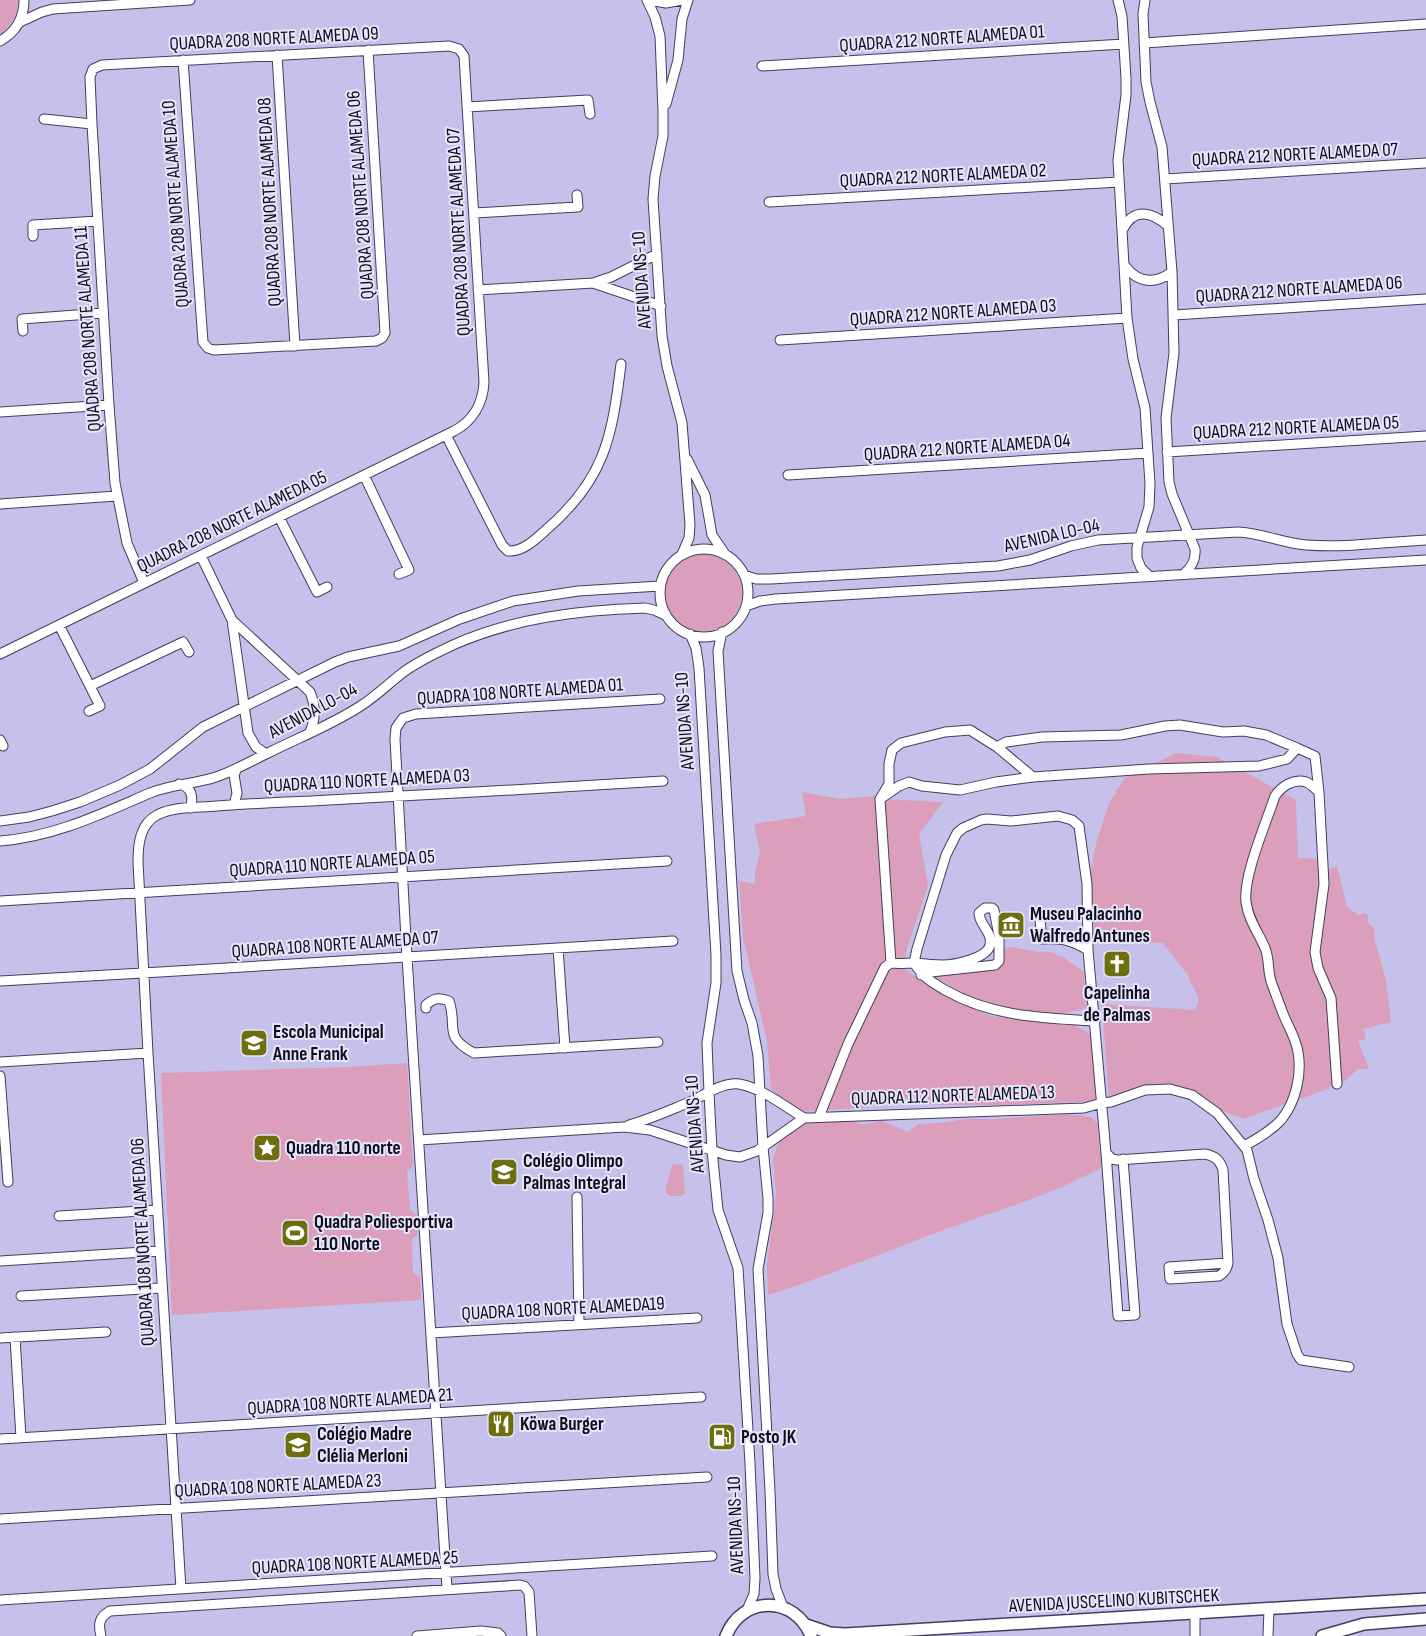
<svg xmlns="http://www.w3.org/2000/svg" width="1426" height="1636" font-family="'Sofia Sans Condensed',sans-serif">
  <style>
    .green { fill: #db9ebb }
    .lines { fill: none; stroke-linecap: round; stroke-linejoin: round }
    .minor-casing { stroke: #423e60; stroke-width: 11 }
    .major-casing { stroke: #423e60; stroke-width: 14 }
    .minor { stroke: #fff; stroke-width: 9 }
    .major { stroke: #fff; stroke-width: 11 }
    .labels { text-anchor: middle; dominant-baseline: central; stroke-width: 4; stroke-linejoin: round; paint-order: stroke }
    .street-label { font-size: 19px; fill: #100e1c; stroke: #e6e5fa }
    .poi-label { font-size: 19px; font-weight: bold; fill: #100e1c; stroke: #e6e5fa; text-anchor: start }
  </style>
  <rect width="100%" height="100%" fill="#c5c1eb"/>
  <!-- green -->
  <path class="green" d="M0,0H18V3C17,16 11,26 0,34Z
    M664 593a39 39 0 1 1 78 0a39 39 0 1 1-78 0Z
    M1176,753L1217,757L1296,800L1298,858L1318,859V871H1323L1337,866L1347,907L1358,915L1364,913L1368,915V923L1374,929L1375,941L1386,981L1391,1022L1363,1029L1366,1039L1358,1041L1369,1069H1358L1345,1081L1317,1093L1243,1119L1170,1089L1109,1099L1102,1004L1195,1010L1199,999L1187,974L1163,943L1097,940L1087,890L1096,844L1109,803L1125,778Z
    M802,792L839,799L875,796L880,799L943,802L919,834L928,886L907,948L903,968L939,993L990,1016L1047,1022L1071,1023L1092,1035L1101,1101L1001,1105H936L902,1098L870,1107L798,1112L771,1089L767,1041L743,937L739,881L755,884V872L760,852L754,824L806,816Z
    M1011,947L1039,952H1051L1063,957L1084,972L1087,1008C1054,1020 997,1007 965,994C953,988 943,980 931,976L1000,966L1004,959L1003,952L1005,948Z
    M407,1063L413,1166L407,1171L410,1210L416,1215L418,1234L412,1239L413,1273L420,1277L421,1300L172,1315L161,1073L349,1067Z
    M1066,1114L1091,1117L1098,1124L1099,1140L1104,1166C1055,1194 999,1210 946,1229C887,1251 829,1276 768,1295L767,1266L776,1194L773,1160L777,1146L790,1129L797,1125L806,1123L851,1121L865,1125L880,1120L908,1132L918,1124L940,1123L966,1119H994Z
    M681,1164L683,1167L685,1193L681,1196H670L666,1193V1187L672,1165Z"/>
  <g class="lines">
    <defs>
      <path id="minor" d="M647,0L655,17L660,36L663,111V136L655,176L653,199L662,336L667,366L682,423L690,525L689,538L682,554
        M649,0L666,3L682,0
        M1118,0L1122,16L1126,78V95L1118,160L1127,318L1133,359L1145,408L1150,484L1149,507L1137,547V558L1141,568L1149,576
        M1145,0L1143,14L1146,82L1150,102L1162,147L1172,272L1174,353L1166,418L1169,482L1172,494L1195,549C1196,560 1192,567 1184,574
        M20,22L42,12L53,9L190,0
        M0,41C16,32 24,18 24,0
        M1144,43L1426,24
        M277,55L295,346
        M183,60L203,342L208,348L214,350L376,341L382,338L385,333L368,50
        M762,66L1124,44
        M666,104L678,60L682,19L688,0
        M467,107L588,100L590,114
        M44,119L92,124
        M1165,179L1426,163
        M769,202L1119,182
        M474,213L578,207L577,195
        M1123,229C1134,207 1152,212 1168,226
        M33,236V225L98,221
        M1125,266C1138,283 1154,285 1172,272
        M593,283L661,306
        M478,290L593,283L611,277L657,254
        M1174,315L1426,299
        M23,331L22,319L103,313
        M780,340L1127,318
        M0,412L109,405
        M446,435L502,545L508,551C523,552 536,539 547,529C605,479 612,437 621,364
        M1167,452L1426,436
        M687,459L705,495L712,535L725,554
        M364,475L409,570L399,574
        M788,475L1148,453
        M0,504L117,496
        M279,517L317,592L327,587
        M660 593a44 44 0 1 1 88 0a44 44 0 1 1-88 0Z
        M201,556L232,620L248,733L256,747L266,754
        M744,575L756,579H771L998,566L1030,560L1071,546L1098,540L1238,532C1261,533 1283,543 1306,545C1346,548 1386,542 1426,540
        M746,606L760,601L776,599L1426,560
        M232,620L310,692C316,706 316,718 310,732
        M59,625L100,706L89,711
        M722,632L718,651L719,668L737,971L744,1000L752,1023L758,1056L763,1147L768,1198V1213L758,1269L770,1491L773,1574L776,1589L783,1607
        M690,634L696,648L699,668L716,955V983L707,1043L709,1093L712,1150L718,1210L738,1268L750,1463L755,1578L754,1594L747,1610
        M0,654L454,431C473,421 483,403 484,382L464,56L459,49L449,46L102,65L93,69L90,77L92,124L109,405L115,483L127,543L144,583
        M90,686L183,642L189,652
        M0,740L3,746
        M1297,748L1315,756L1319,792L1324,884L1315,952L1318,968L1331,998L1337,1084
        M179,784C192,787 193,796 191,808
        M880,799L889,784V764L892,750L901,743L945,732L970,730L997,747L1033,777L1149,769L1259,766L1287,759L1297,748L1266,735L1244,731L1223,732L1180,725L1165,726L1121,735L1042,737L1006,742L997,747L1033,777L996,782L960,790L922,786L909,782L899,786L880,799L891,963
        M234,805L237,793L234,775L237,768
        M0,821L29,817L52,811L80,802L120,785L150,769L203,727L335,662L348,657L399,646L460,619L513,601L578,591L660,586
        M0,841C54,837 101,814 150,793C172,784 195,784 216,777C234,771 251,761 268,753C298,738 331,725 359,707C374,698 387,685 401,674C416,662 436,653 453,645C514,618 579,610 645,608L654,610L665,615
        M0,901L667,861
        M1039,911L1042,939C1062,938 1071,940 1088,950
        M558,948L565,1048
        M0,981L143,973L673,941
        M426,1008V1005C434,998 439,997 449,1001C458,1027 442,1036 474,1053L658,1042
        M1095,1021C1043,1018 992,1017 945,990C930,981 924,978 914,963L917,949L946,855L957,833L963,828L981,820L987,819L1011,821L1058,816L1072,820L1079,826L1087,884L1088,950L1106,1153L1112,1159L1117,1160L1205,1154C1215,1156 1220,1160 1223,1170L1228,1263C1227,1269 1224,1273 1219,1276L1170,1279L1169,1267L1228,1263
        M0,1062L148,1053
        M0,1076L8,1182
        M819,1117L848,1044L885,967L891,963C899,964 907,963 915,963C924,964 933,965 942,965C953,965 987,959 990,945C993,932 979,925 979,913L985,908H992L994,910L999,936V961L995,965L931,972L921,975
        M804,1118L1084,1108L1102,1103L1111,1102L1145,1090L1170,1089L1192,1095L1217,1113L1247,1150L1254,1179L1268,1220L1278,1258L1287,1324L1297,1354L1301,1360L1349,1367
        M629,1125C650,1119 670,1110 690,1102C704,1095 723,1082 739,1084C762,1088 784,1106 804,1118
        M419,1140L624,1127L650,1130L726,1155L740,1157L757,1151L804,1118
        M1244,1146C1257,1139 1271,1131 1281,1120C1296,1102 1302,1074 1298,1052C1296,1039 1289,1028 1284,1016C1280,1006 1276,995 1272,984C1267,972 1270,960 1265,948C1258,932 1248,919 1246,902C1243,876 1266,823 1275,796C1281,787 1293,778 1306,782C1311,784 1315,789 1319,792
        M1106,1153L1118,1316L1135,1315L1123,1159
        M577,1197L579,1324
        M59,1216L158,1210
        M0,1261L160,1251
        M21,1296L161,1288
        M431,1333L697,1318
        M15,1337L21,1438
        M0,1338L106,1332
        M0,1439L701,1397
        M0,1519L707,1477
        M181,1589L148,1053L138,862C138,844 140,824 157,815C175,806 197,808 217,806C248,804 280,802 311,801C428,795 546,788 663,781
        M447,1589L407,957L395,739L396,728L403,718L416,714L660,699
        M0,1600L712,1556
        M1195,1614V1636
        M101,1636C98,1624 99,1617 110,1611L520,1585L524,1586L529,1592L532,1636
        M417,1636L481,1631L498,1633L501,1636
        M1268,1636L1269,1610"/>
      <path id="major" d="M806,1625L830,1633L845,1634L1426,1599
        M726,1636C742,1595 795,1595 811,1636
        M1322,1636L1364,1624L1426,1619"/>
    </defs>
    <!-- minor casing -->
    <use href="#minor" class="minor-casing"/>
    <!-- major casing -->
    <use href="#major" class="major-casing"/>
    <!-- minor -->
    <use href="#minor" class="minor"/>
    <!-- major -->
    <use href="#major" class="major"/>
  </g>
  <!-- icons -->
  <defs>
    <symbol id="museum-square" viewBox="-11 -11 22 22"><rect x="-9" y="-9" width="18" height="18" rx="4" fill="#6e6e0f" stroke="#e6e5fa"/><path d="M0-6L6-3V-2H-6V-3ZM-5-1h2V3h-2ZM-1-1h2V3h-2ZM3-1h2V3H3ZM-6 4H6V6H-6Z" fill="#fff"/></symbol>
    <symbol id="church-square" viewBox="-11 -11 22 22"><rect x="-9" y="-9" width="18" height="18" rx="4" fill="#6e6e0f" stroke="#e6e5fa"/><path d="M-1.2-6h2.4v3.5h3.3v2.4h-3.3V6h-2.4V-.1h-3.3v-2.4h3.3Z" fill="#fff"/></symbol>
    <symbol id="school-square" viewBox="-11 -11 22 22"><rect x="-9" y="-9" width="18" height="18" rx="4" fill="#6e6e0f" stroke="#e6e5fa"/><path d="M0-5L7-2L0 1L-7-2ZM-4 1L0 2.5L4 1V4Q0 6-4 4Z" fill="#fff"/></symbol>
    <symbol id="sight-square" viewBox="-11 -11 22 22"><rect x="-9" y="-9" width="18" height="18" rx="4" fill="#6e6e0f" stroke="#e6e5fa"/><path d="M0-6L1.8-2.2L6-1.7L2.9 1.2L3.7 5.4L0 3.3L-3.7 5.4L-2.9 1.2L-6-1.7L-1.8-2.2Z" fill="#fff"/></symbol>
    <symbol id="stadium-square" viewBox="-11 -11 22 22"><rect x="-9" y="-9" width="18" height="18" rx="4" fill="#6e6e0f" stroke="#e6e5fa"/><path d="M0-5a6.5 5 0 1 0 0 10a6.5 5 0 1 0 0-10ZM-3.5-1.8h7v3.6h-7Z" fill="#fff"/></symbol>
    <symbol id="restaurant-square" viewBox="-11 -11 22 22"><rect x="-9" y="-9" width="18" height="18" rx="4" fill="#6e6e0f" stroke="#e6e5fa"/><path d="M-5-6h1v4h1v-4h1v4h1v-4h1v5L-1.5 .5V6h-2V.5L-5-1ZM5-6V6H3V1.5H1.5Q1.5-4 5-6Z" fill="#fff"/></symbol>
    <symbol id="fuel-square" viewBox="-11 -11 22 22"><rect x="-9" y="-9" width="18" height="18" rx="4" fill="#6e6e0f" stroke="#e6e5fa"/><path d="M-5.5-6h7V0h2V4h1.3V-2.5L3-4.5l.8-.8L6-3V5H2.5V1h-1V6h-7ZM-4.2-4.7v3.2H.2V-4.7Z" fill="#fff"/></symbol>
  </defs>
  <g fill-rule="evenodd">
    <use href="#museum-square" x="995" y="909" width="32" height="32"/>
    <use href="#church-square" x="1101" y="948" width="32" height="32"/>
    <use href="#school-square" x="238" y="1027" width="32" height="32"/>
    <use href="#sight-square" x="251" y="1132" width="32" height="32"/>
    <use href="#school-square" x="488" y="1156" width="32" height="32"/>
    <use href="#stadium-square" x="279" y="1217" width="32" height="32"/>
    <use href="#restaurant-square" x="485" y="1408" width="32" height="32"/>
    <use href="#fuel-square" x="706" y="1421" width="32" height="32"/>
    <use href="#school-square" x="282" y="1429" width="32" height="32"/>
  </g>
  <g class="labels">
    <!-- street labels -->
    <g class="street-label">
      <text transform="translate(274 39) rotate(-3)">QUADRA 208 NORTE ALAMEDA 09</text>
      <text transform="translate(942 39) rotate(-4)">QUADRA 212 NORTE ALAMEDA 01</text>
      <text transform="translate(1295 155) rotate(-3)">QUADRA 212 NORTE ALAMEDA 07</text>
      <text transform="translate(943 176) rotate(-3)">QUADRA 212 NORTE ALAMEDA 02</text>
      <text transform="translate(361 195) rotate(-94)">QUADRA 208 NORTE ALAMEDA 06</text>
      <text transform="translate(270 202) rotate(-93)">QUADRA 208 NORTE ALAMEDA 08</text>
      <text transform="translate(176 204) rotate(-94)">QUADRA 208 NORTE ALAMEDA 10</text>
      <text transform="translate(459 232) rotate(-93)">QUADRA 208 NORTE ALAMEDA 07</text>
      <text transform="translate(642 280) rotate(-94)">AVENIDA NS-10</text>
      <text transform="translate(1299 290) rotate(-4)">QUADRA 212 NORTE ALAMEDA 06</text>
      <text transform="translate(953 313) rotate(-4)">QUADRA 212 NORTE ALAMEDA 03</text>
      <text transform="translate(88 329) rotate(-94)">QUADRA 208 NORTE ALAMEDA 11</text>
      <text transform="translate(1296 428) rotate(-3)">QUADRA 212 NORTE ALAMEDA 05</text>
      <text transform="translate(967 448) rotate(-4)">QUADRA 212 NORTE ALAMEDA 04</text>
      <text transform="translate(232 522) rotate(-26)">QUADRA 208 NORTE ALAMEDA 05</text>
      <text transform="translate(1052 536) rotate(-13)">AVENIDA LO-04</text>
      <text transform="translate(520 692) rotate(-4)">QUADRA 108 NORTE ALAMEDA 01</text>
      <text transform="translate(313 711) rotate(-28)">AVENIDA LO-04</text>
      <text transform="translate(685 721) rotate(-94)">AVENIDA NS-10</text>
      <text transform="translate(367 781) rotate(-3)">QUADRA 110 NORTE ALAMEDA 03</text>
      <text transform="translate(332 864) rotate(-4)">QUADRA 110 NORTE ALAMEDA 05</text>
      <text transform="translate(335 945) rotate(-4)">QUADRA 108 NORTE ALAMEDA 07</text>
      <text transform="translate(953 1096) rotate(-2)">QUADRA 112 NORTE ALAMEDA 13</text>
      <text transform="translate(695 1124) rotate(-94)">AVENIDA NS-10</text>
      <text transform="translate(143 1242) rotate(-93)">QUADRA 108 NORTE ALAMEDA 06</text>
      <text transform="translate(563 1309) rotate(-3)">QUADRA 108 NORTE ALAMEDA19</text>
      <text transform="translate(350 1402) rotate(-4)">QUADRA 108 NORTE ALAMEDA 21</text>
      <text transform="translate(278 1486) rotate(-3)">QUADRA 108 NORTE ALAMEDA 23</text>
      <text transform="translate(736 1525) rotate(-92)">AVENIDA NS-10</text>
      <text transform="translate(355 1563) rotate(-3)">QUADRA 108 NORTE ALAMEDA 25</text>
      <text transform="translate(1114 1601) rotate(-3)">AVENIDA JUSCELINO KUBITSCHEK</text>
    </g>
    <!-- poi labels -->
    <g class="poi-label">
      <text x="1030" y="914">Museu Palacinho<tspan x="1030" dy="22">Walfredo Antunes</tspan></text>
      <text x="1117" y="993" text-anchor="middle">Capelinha<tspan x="1117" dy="22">de Palmas</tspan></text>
      <text x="273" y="1032">Escola Municipal<tspan x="273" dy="22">Anne Frank</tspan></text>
      <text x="286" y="1148">Quadra 110 norte</text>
      <text x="523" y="1161">Colégio Olimpo<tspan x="523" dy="22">Palmas Integral</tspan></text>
      <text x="314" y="1222">Quadra Poliesportiva<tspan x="314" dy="22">110 Norte</tspan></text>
      <text x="520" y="1424">Köwa Burger</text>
      <text x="317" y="1434">Colégio Madre<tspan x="317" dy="22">Clélia Merloni</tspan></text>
      <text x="741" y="1437">Posto JK</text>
    </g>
  </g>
</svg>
